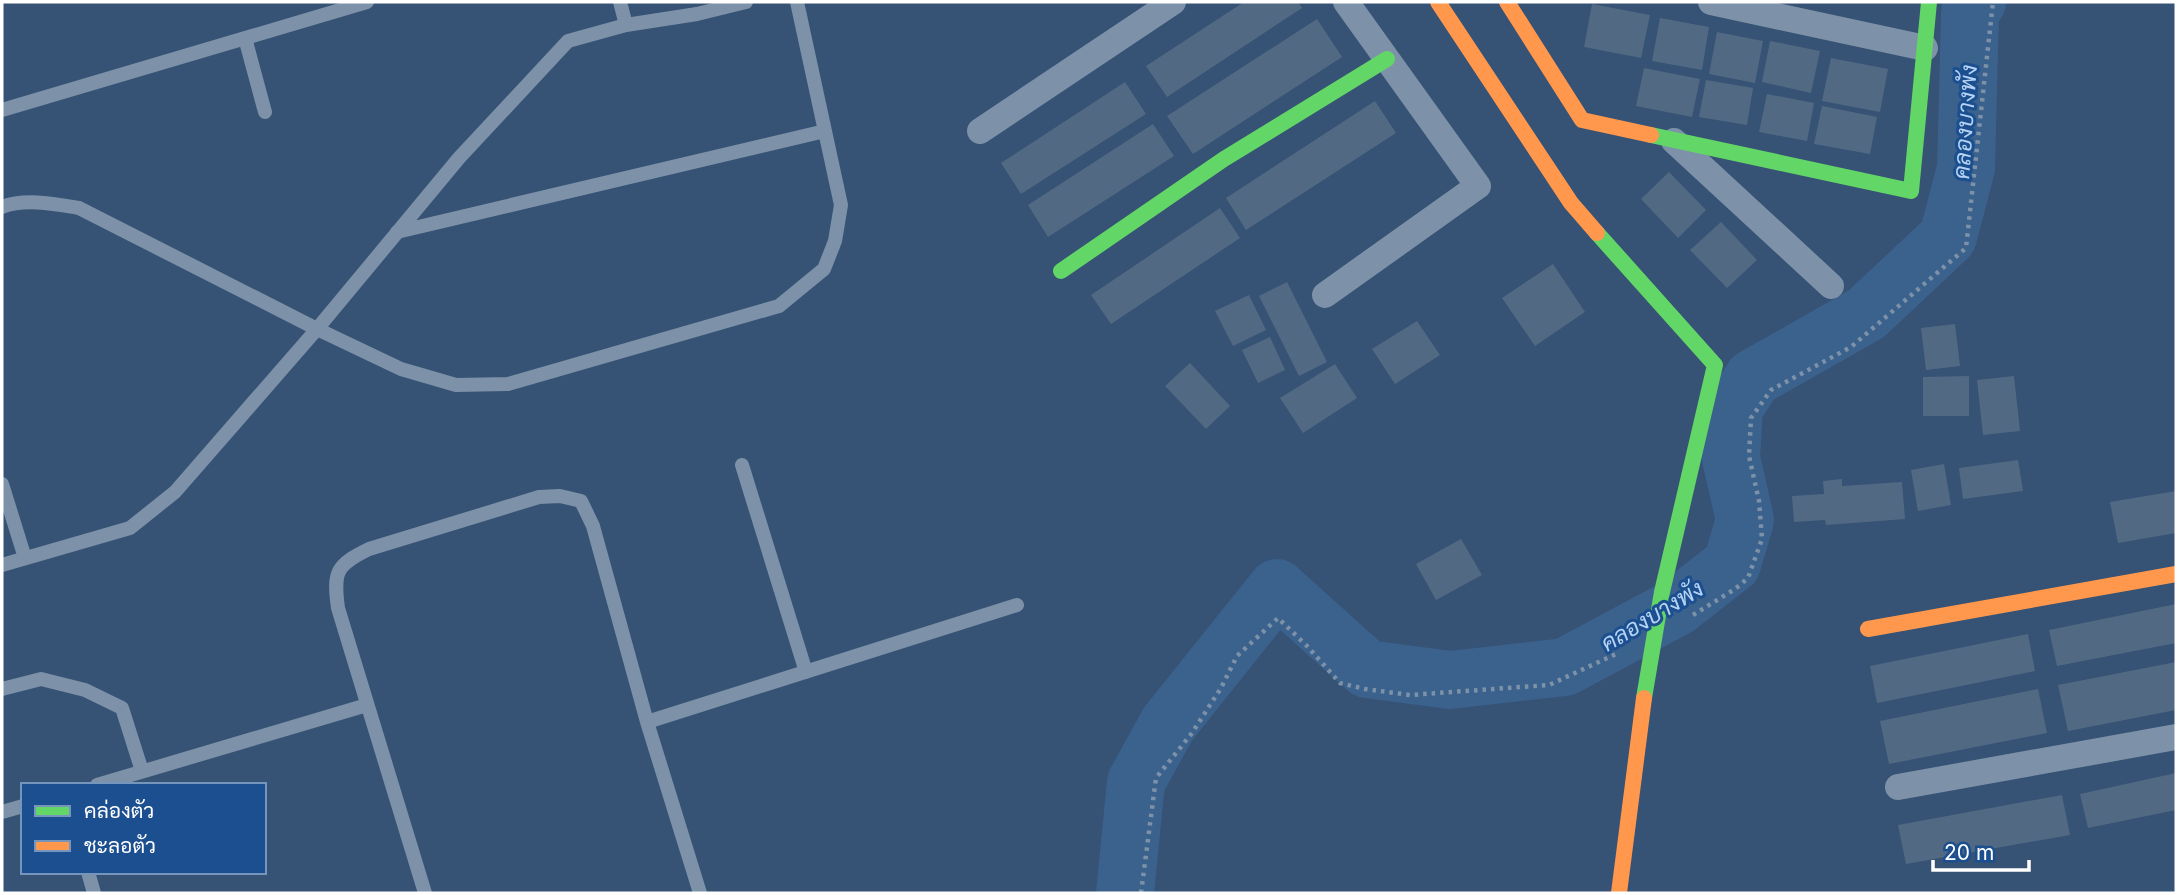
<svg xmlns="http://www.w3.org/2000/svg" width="2178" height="895" font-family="Inter,Sarabun,sans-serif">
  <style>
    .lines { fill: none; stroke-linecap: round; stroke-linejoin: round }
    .river { stroke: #3b618d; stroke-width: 58 }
    .building { fill: #526984 }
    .path { stroke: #7d92a8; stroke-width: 4.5; stroke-dasharray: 3.5 5; stroke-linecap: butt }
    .lane { stroke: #7d92a8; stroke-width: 14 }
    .street { stroke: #7d92a8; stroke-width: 26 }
    .fast { stroke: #63d668; stroke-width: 16 }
    .slow { stroke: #ff974d; stroke-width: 16 }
    .labels { text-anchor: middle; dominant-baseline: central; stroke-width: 6; stroke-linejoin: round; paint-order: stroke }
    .water-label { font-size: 23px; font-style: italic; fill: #b5d3f5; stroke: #1b4f8f }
  </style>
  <rect width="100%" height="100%" fill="#365274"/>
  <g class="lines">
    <!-- river -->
    <path class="river" d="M1125,893L1136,782L1168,724L1277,588L1367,669L1450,680L1565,667L1677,607L1732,564L1745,520L1731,458L1734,408L1753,378L1866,314L1948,237L1966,168L1970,13L1977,2"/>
  </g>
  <!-- building -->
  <path class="building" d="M1244,2H1298L1302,8L1167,97L1146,66Z
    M1592,4L1650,15L1641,58L1584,47Z
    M1660,18L1709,27L1702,70L1652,61Z
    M1317,19L1342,57L1193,154L1167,116Z
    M1717,32L1763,41L1755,83L1709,74Z
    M1770,41L1820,51L1811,93L1762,82Z
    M1831,58L1888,69L1880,112L1822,101Z
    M1644,68L1700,79L1692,117L1636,106Z
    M1706,80L1753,88L1747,125L1699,117Z
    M1125,82L1146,114L1021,194L1001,163Z
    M1767,94L1814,103L1807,141L1759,132Z
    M1375,101L1396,133L1246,230L1226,198Z
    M1822,106L1877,117L1870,154L1814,144Z
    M1153,124L1174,156L1048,237L1028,205Z
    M1669,172L1706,210L1678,238L1641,199Z
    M1220,208L1240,238L1111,324L1091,295Z
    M1721,222L1757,260L1727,288L1690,250Z
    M1553,264L1585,312L1535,346L1502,298Z
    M1287,282L1327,362L1299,376L1259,296Z
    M1249,295L1266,330L1233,346L1215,311Z
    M1417,321L1440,355L1395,384L1372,349Z
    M1955,324L1960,366L1926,370L1921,328Z
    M1270,337L1285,370L1258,383L1242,350Z
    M1190,363L1230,406L1206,429L1165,386Z
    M1335,364L1357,398L1303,433L1280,398Z
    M1969,376V416H1923V377Z
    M2014,376L2020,431L1983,435L1977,380Z
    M2018,460L2023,491L1963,499L1959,468Z
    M1944,464L1951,505L1918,511L1911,470Z
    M1842,479V486L1902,482L1905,519L1826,525L1825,520L1794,522L1792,496L1824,494L1823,481Z
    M2176,491V533L2118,543L2110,502Z
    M1461,539L1482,575L1436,600L1416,564Z
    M2176,604V643L2057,666L2049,630Z
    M2028,634L2035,671L1877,703L1870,666Z
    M2176,662V710L2068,731L2058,685Z
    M2038,689L2047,733L1889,764L1880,721Z
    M2176,773V810L2088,828L2080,794Z
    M2062,795L2070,835L1906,864L1898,825Z"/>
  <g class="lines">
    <!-- path -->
    <path class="path" d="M1693,615L1735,589L1748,578L1762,539L1759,501L1749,456L1751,418L1771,390L1851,347L1966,248L1993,2
      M1141,893L1156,778L1192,733L1221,688L1237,656L1278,618L1307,646L1340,683L1365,689L1410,695L1549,685L1616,654"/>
    <!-- lane -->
    <path class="lane" d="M620,2L626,25
      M245,38L265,112
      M2,110L367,2
      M2,207C25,198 55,204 79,208L317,329L401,369L456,385L508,384L779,306L824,269L835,241L841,205L797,2
      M397,232L825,131
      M742,465L806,672
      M2,484L25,558
      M2,565L130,528L175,492L317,329L459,158L568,41L626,25L697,14L746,2
      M2,689L41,679L85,690L122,708L142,771
      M647,722L1017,605
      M97,785L367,705
      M2,812L23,806
      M88,872L94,893
      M425,893L338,608C333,572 336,565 369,549L539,497L560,496L581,501L593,526L647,722L700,893"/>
    <!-- street -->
    <path class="street" d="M1711,2L1925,48
      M980,131L1173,2
      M1674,141L1831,286
      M1325,295L1478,186L1346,2
      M1898,787L2176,737"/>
    <!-- fast -->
    <path class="fast" d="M1651,135L1911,191L1929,2
      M1597,233L1715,365L1662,592L1644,698
      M1061,271L1224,159L1387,59"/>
    <!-- slow -->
    <path class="slow" d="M1438,2L1571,203L1597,233
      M1507,2L1582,120L1651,135
      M1868,629L2176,574
      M1619,893L1644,698"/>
  </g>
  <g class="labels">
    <!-- water labels -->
    <g class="water-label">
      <text transform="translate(1965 122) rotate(-86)">คลองบางพัง</text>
      <text transform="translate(1652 616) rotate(-31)">คลองบางพัง</text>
    </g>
  </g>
  <!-- border -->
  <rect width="2178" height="895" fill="none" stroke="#ffffff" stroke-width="7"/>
  <!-- legend -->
  <rect x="21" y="783" width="245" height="91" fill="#1b4f8f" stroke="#7695bc" stroke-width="2"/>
  <rect x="35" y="806" width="35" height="10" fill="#63d668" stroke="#7695bc" stroke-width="2"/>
  <text x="84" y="818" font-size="21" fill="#ffffff">คล่องตัว</text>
  <rect x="35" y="841" width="35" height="10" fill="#ff974d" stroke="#7695bc" stroke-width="2"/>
  <text x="84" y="853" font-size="21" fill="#ffffff">ชะลอตัว</text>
  <!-- scale -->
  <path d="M1933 860v10h96v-10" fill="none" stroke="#ffffff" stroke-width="3.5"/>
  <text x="1944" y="860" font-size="21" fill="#ffffff" stroke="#1b4f8f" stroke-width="5" paint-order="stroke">20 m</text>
</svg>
